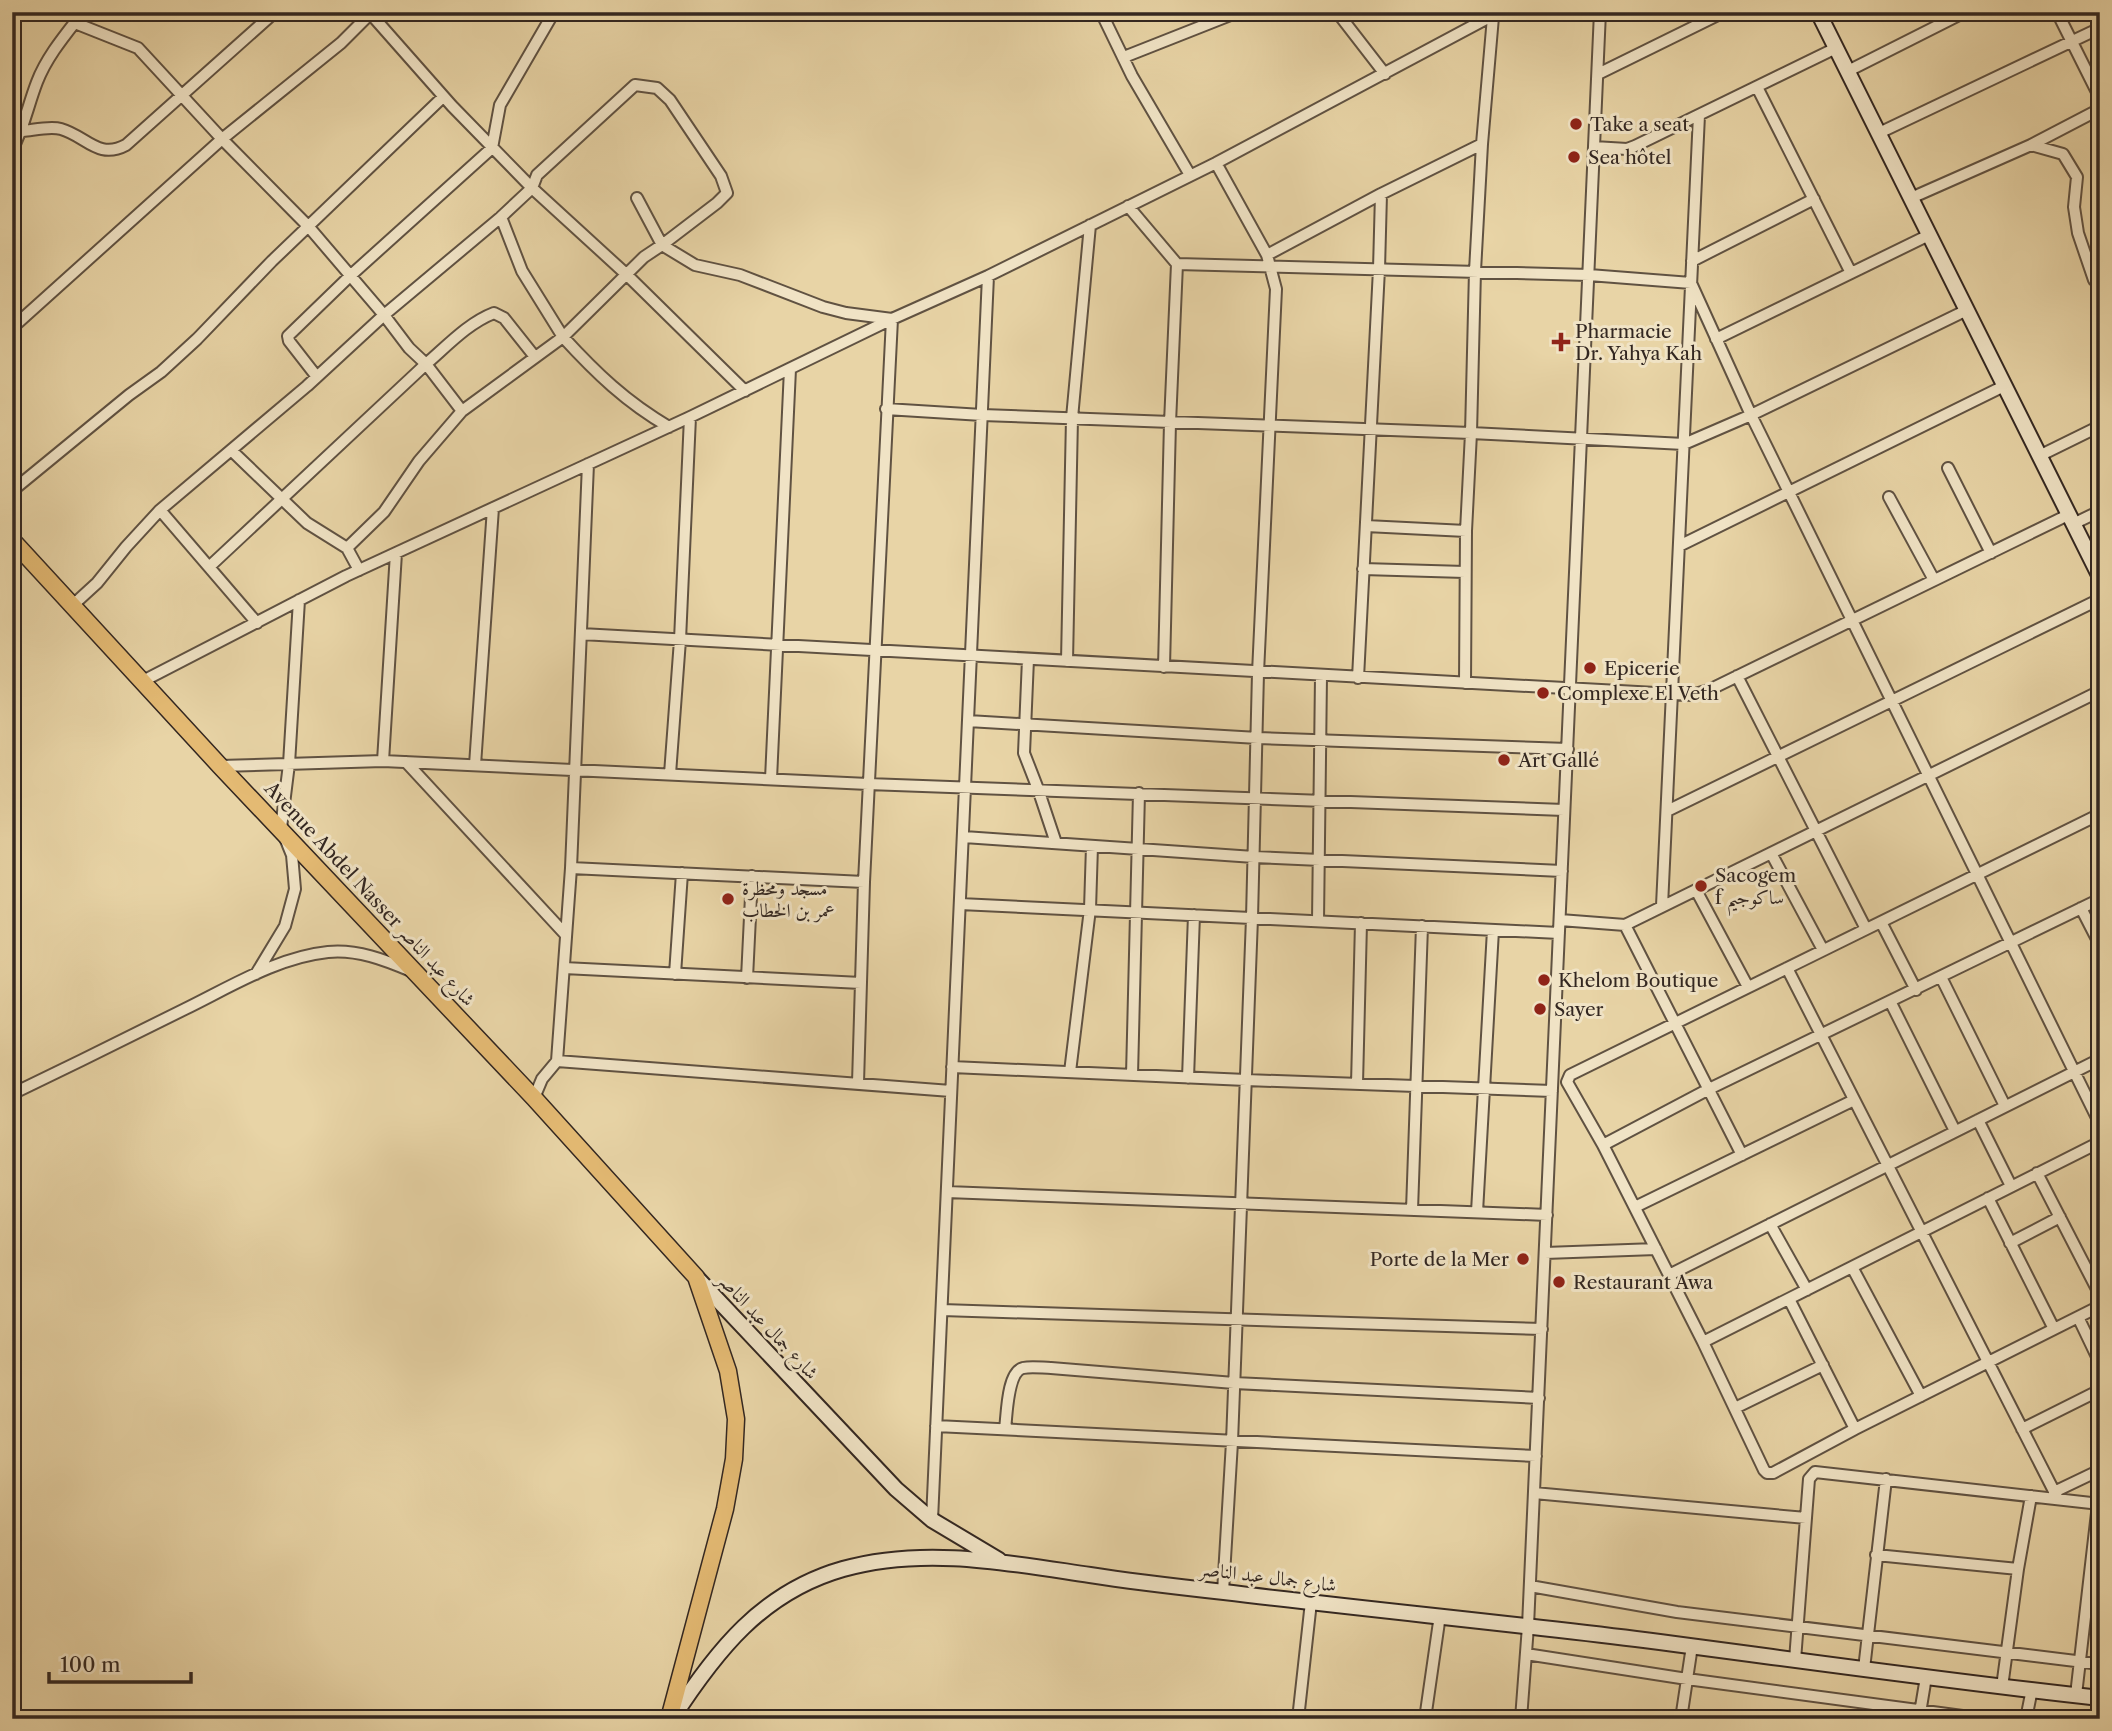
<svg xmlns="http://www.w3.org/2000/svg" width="2112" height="1731" font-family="'Libre Caslon Text',Amiri,serif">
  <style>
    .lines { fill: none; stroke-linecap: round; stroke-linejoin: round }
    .street-casing { stroke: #605242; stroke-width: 14 }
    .secondary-casing { stroke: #332721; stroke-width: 18 }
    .primary-casing { stroke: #332721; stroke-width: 19 }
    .street { stroke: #f0e3c5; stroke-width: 10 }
    .secondary { stroke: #f0e3c5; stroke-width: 14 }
    .primary { stroke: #e4ba73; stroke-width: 16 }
    .poi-dot { fill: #8f2418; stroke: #f0e3c5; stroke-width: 2.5 }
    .labels { text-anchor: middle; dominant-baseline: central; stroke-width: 6; stroke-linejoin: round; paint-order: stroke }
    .poi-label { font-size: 19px; fill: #332721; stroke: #f0e3c5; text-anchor: start }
    .street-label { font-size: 19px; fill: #332721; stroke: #f0e3c5 }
  </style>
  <rect width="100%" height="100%" fill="#e8d4a6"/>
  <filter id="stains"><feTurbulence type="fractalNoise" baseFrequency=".00286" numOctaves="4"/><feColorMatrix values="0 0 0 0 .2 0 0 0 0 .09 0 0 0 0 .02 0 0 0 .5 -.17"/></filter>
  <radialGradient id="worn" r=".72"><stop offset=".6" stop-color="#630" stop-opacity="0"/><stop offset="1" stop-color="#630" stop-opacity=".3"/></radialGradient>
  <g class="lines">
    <defs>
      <path id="street" d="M369,12L452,106L532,188L626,274L745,391
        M1101,12L1132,76L1190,175
        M1337,12L1385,74
        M2057,12L2100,98
        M75,23L138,48L222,139L308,226L384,315L409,348L426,364L462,411L563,337C596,373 626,402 669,427
        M1124,57L1238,12
        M1848,71L1965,12
        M1598,74L1724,12
        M1757,87L1851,273
        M23,131C34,130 50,126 61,129C86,136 98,160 126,145L275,12
        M1879,133L2100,28
        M2031,145L2063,154L2077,177L2074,207L2078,233L2094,280
        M1594,147L1627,149L1635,146L1836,48
        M12,150C24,128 28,105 37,82C47,56 66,34 83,12
        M1216,163L1267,255L1276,289L1258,673L1252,918L1232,1442L1223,1592
        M1911,198L2031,145L2100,109
        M1128,206L1177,264L1170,423L1164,667
        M501,217L522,271L563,337L644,257L662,245L695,265L740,275L823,307L846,313L892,319
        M1267,255L1381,194L1482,144
        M1692,261L1814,199
        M1177,264L1589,275L1691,283L1751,415L2100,1124
        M12,328L222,139L341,43L372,12
        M1716,339L1929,235
        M317,377L289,341L288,336L350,276L492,148L500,105L554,12
        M886,409L982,415L1471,433L1684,444L1751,415L1967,310
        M232,451L307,523L347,548
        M2039,456L2100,426
        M1948,468L1991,553
        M12,491L129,395L161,372L197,339L272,261L443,97
        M1889,497L1934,580
        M160,510L257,623
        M2073,524L2100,511
        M1366,526L1466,531
        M1679,546L2004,386
        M209,567L426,364C447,346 468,323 494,313L504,318L535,357
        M1363,569L1465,572
        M359,570L347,548L384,512L419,461L462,411
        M73,605L97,583L126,547L160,510L307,386L384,315L501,217L532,188L537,175L635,85L657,88L670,100L721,176L727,193L717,203L662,245L637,198
        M581,634L1692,695L1709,690L2068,515
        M1028,659L1024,753L1038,789L1056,843
        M1067,661L1072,418L1090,225
        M1737,676L1866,929
        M1358,678L1379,269L1381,194
        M143,681L346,576L690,417L892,319L988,276L1216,163L1499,12
        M1465,683L1466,531L1471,433L1475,271L1482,144L1493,17
        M968,721L1258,738L1568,749
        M383,761L396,553
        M406,762L566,935
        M475,765L493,508
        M220,766L383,761L868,784L1564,810
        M670,774L680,640L690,417
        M771,779L790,369
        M1667,811L2100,599
        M2100,814L1570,1075L1567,1082L1603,1145L1703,1342L1764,1470L1767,1473H1773L1855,1429L2100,1306
        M964,837L1254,857L1562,871
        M1771,853L1823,950
        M571,868L864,882
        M1696,890L1748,987
        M960,904L1559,933
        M1662,906L1699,115
        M2081,908L2100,945
        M1560,920L1625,925L2100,691
        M1318,921L1321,676
        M1881,922L1916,990
        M1625,925L1742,1155
        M564,968L861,983
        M1787,968L2058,1499
        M256,974L285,926L295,889L292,855L281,828L289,764L299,600
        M675,974L682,873
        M1941,977L2005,1106
        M747,978L752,876
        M1890,1001L1955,1131
        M557,1061L951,1091
        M952,1067L1246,1080L1552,1091
        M1070,1072L1090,909L1092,846
        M1132,1075L1139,793
        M1188,1078L1194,915
        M858,1083L864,882L892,319
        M1357,1084L1361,923
        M12,1094C70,1066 127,1038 185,1009C230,987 278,957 328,952C357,949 385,960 411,971
        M534,1098L542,1079L557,1061L571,868L588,464
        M1978,1120L2011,1186
        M1603,1145L1709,1089L2100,899
        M2037,1173L2100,1295
        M947,1192L1547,1215
        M1988,1198L2054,1329
        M1635,1207L1854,1100
        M1412,1210L1422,926
        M1477,1212L1493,930
        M1770,1224L1807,1290
        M2010,1243L2060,1217
        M1545,1253L1656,1249
        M1852,1267L1921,1396
        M1669,1275L2100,1059
        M1789,1299L1855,1429
        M942,1310L1542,1329
        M2078,1317L2100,1363
        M1703,1342L2100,1142
        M1735,1408L1823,1365
        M936,1426L1536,1456
        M1005,1429C1007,1415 1007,1372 1023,1368C1032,1366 1043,1368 1051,1368L1234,1383L1539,1398
        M2022,1429L2100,1390
        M2054,1492L2100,1470
        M1534,1493L1806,1518
        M932,1520L988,276
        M1876,1555L2018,1569
        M1530,1586L1677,1612L2100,1664
        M1526,1654L1687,1679L1985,1719
        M1795,1660L1809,1479L1815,1472L2100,1504
        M1864,1669L1886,1479
        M2002,1687L2018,1569L2031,1496
        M2076,1695L2098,1504
        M1298,1719L1311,1602
        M1425,1719L1440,1615
        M1521,1719L1528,1626L1600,12
        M1681,1719L1692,1646
        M1919,1719L1926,1677
        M2026,1719L2032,1689"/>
      <path id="secondary" d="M1818,12L2100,577
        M698,1279L896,1489L932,1520L999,1560
        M672,1719C716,1651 762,1592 843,1569C924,1546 1009,1563 1090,1575C1134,1582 1179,1587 1224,1592C1362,1609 1499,1622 1636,1639C1791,1659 1945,1681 2100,1698"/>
      <path id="primary" d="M12,540L220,766L534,1098L696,1277L728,1371L736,1419L734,1459L725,1509L669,1719"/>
    </defs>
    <!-- street casing -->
    <use href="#street" class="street-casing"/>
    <!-- secondary casing -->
    <use href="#secondary" class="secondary-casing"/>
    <!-- primary casing -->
    <use href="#primary" class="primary-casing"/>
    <!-- street -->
    <use href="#street" class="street"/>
    <!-- secondary -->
    <use href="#secondary" class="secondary"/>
    <!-- primary -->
    <use href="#primary" class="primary"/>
  </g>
  <!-- markers -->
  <g class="poi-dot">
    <circle cx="1576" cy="124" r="7"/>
    <circle cx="1574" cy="157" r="7"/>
    <path d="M1557.5 331.5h7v7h7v7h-7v7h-7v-7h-7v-7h7z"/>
    <circle cx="1590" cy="668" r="7"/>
    <circle cx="1543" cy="693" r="7"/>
    <circle cx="1504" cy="760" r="7"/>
    <circle cx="1701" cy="886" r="7"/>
    <circle cx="728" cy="899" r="7"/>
    <circle cx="1544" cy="980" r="7"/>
    <circle cx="1540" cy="1009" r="7"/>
    <circle cx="1523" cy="1259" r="7"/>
    <circle cx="1559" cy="1282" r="7"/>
  </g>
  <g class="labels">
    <!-- poi labels -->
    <g class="poi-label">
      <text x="1590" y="124">Take a seat</text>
      <text x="1588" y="157">Sea hôtel</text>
      <text x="1575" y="331">Pharmacie<tspan x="1575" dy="22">Dr. Yahya Kah</tspan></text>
      <text x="1604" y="668">Epicerie</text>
      <text x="1557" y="693">Complexe El Veth</text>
      <text x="1518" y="760">Art Gallé</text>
      <text x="1715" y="875">Sacogem<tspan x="1715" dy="22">f ساكوجيم</tspan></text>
      <text x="742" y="888">مسجد ومحظرة<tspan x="742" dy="22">عمر بن الخطاب</tspan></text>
      <text x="1558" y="980">Khelom Boutique</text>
      <text x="1554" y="1009">Sayer</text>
      <text x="1509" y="1259" text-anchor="end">Porte de la Mer</text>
      <text x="1573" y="1282">Restaurant Awa</text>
    </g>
    <!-- street labels -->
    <g class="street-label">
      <text transform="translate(370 894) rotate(47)">Avenue Abdel Nasser شارع عبد الناصر</text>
      <text transform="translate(768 1326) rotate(47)">شارع جمال عبد الناصر</text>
      <text transform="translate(1268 1577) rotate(7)">شارع جمال عبد الناصر</text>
    </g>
  </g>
  <!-- margin -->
  <rect width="2112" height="1731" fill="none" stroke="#e8d4a6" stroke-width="42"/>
  <rect x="14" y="14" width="2084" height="1703" fill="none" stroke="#332721" stroke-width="3.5"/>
  <rect x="21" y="21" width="2070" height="1689" fill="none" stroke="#332721" stroke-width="2"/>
  <!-- scale -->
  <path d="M49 1672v10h142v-10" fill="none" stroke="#332721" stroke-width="3.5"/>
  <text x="60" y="1672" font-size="21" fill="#332721" stroke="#f0e3c5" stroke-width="5" paint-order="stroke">100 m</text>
  <rect width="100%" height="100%" filter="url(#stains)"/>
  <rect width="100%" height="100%" fill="url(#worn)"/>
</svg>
